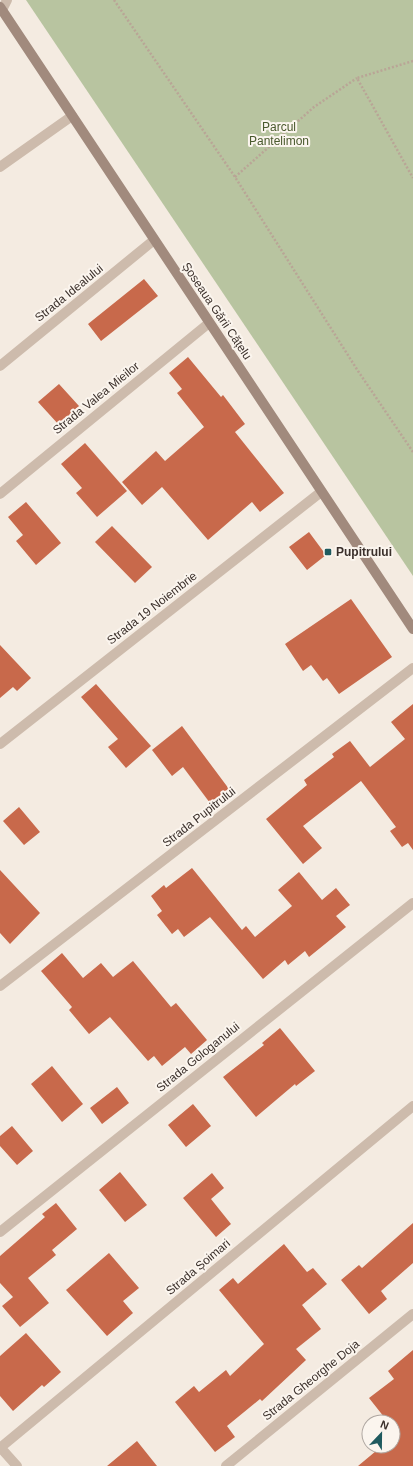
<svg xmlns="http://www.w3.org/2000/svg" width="413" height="1466" font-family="Helvetica,sans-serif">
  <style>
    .green { fill: #b8c4a0 }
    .building { fill: #c8694b }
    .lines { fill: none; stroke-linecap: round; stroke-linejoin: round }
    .path { stroke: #b9a596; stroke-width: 2.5; stroke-dasharray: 2 2; stroke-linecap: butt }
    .service { stroke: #cdbbac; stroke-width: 10 }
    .minor { stroke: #cdbbac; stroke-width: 10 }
    .secondary { stroke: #a18a7d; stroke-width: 10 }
    .poi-dot { fill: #1f5a5e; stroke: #fbf5ee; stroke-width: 1.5 }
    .labels { text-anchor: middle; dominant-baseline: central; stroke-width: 4; stroke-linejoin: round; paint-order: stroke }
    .park-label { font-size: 12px; fill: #4a5a2e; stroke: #fbf5ee }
    .street-label { font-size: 12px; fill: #3b302b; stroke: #fbf5ee }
    .poi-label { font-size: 12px; font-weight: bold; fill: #3b302b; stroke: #fbf5ee; text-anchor: start }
  </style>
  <rect width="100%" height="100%" fill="#f4ebe1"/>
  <!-- green -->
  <path class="green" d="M26,0H413V576Z"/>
  <!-- building -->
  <path class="building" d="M144,279L158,296L101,341L88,324Z
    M188,357L221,397L223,395L245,424L235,432L284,493L260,512L252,502L208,540L162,487L142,505L122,482L156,451L165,461L204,427L177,393L182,389L169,373Z
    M59,384L79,406L59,425L38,402Z
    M85,443L127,491L97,517L76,493L82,488L61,464Z
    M26,502L61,543L36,565L16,541L23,535L8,517Z
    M112,526L152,567L135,583L95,542Z
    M309,532L326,555L307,570L289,547Z
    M351,599L392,657L339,694L327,678L323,681L311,665L303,671L285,644Z
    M0,645L31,678L17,691L13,687L0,698Z
    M96,684L151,746L126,768L108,747L118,739L81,697Z
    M413,704V850L408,843L402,847L390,831L396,827L361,781L303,826L322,848L303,864L266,819L307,785L304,780L334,757L332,754L350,741L370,767L405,739L391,722Z
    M182,726L229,789L210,803L183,767L172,776L152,750Z
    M19,807L40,832L24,845L3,821Z
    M192,868L242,930L246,926L255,937L292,906L278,890L299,872L322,900L336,888L350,905L336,916L346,927L309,957L305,951L288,965L285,960L263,979L210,917L184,937L178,929L172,934L157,915L162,911L151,896L164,885L166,888Z
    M0,870L40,913L10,944L0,933Z
    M62,953L83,978L101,963L113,977L133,961L171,1007L176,1003L207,1040L191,1054L185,1047L162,1066L154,1056L148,1061L110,1017L89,1034L69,1010L72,1007L41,971Z
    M280,1028L315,1071L296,1086L295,1084L256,1117L223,1077L264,1045L262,1043Z
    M52,1066L83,1104L62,1122L31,1084Z
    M117,1087L129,1103L102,1124L90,1108Z
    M193,1104L211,1126L186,1147L168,1125Z
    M12,1126L33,1151L17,1165L0,1146V1136Z
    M120,1172L147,1205L125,1222L99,1190Z
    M212,1173L224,1188L211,1199L231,1224L216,1237L183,1198Z
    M56,1203L77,1229L52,1250L56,1255L28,1278L49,1303L20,1327L2,1306L13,1297L0,1283V1256L45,1217L42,1214Z
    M413,1223V1263L381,1291L387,1299L369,1314L341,1280L359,1265L362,1268Z
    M284,1244L307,1272L313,1268L327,1284L302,1305L321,1329L296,1349L306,1360L262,1401L260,1399L227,1426L235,1437L215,1452L175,1402L194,1386L199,1392L226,1370L230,1376L264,1344L219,1290L233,1278L238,1284Z
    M109,1253L139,1288L123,1301L133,1313L107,1336L66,1290Z
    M26,1333L61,1372L44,1387L42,1385L13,1411L0,1396V1356Z
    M413,1350V1466H358L382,1446H393V1437L397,1433L393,1428V1422H388L369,1398L394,1379L388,1371Z
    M137,1441L157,1466H107Z"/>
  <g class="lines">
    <!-- path -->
    <path class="path" d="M114,0L235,177L358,371L413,452
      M413,61L357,78L413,178
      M235,177L314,107L357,78"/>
    <!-- service -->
    <path class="service" d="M2,10L7,0"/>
    <!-- minor -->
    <path class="minor" d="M0,167L72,116
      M0,366L154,240
      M0,494L209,323
      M0,744L321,492
      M0,986L413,668
      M0,1232L413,903
      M0,1447L17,1466
      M0,1448L413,1106
      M226,1466L413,1314"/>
    <!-- secondary -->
    <path class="secondary" d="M0,7L413,629"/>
  </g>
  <!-- markers -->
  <rect class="poi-dot" x="324" y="548" width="8" height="8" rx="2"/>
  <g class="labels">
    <!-- park labels -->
    <g class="park-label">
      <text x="279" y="127">Parcul<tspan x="279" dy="14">Pantelimon</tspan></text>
    </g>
    <!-- street labels -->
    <g class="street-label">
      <text transform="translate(69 293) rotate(-39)">Strada Idealului</text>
      <text transform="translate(217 311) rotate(56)">Șoseaua Gării Cățelu</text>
      <text transform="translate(96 398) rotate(-39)">Strada Valea Mieilor</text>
      <text transform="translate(152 608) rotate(-38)">Strada 19 Noiembrie</text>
      <text transform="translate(199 817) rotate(-38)">Strada Pupitrului</text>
      <text transform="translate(198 1057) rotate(-39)">Strada Gologanului</text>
      <text transform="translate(198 1267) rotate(-40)">Strada Șoimari</text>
      <text transform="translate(311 1380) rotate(-39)">Strada Gheorghe Doja</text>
    </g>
    <!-- poi labels -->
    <g class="poi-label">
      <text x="336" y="552">Pupitrului</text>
    </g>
  </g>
  <!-- north arrow -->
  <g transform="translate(381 1434) rotate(22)"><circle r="19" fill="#fbf5ee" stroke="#aea6a0"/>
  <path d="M0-3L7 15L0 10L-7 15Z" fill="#1f5a5e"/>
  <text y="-6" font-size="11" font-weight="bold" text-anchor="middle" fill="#3b302b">N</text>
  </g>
</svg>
